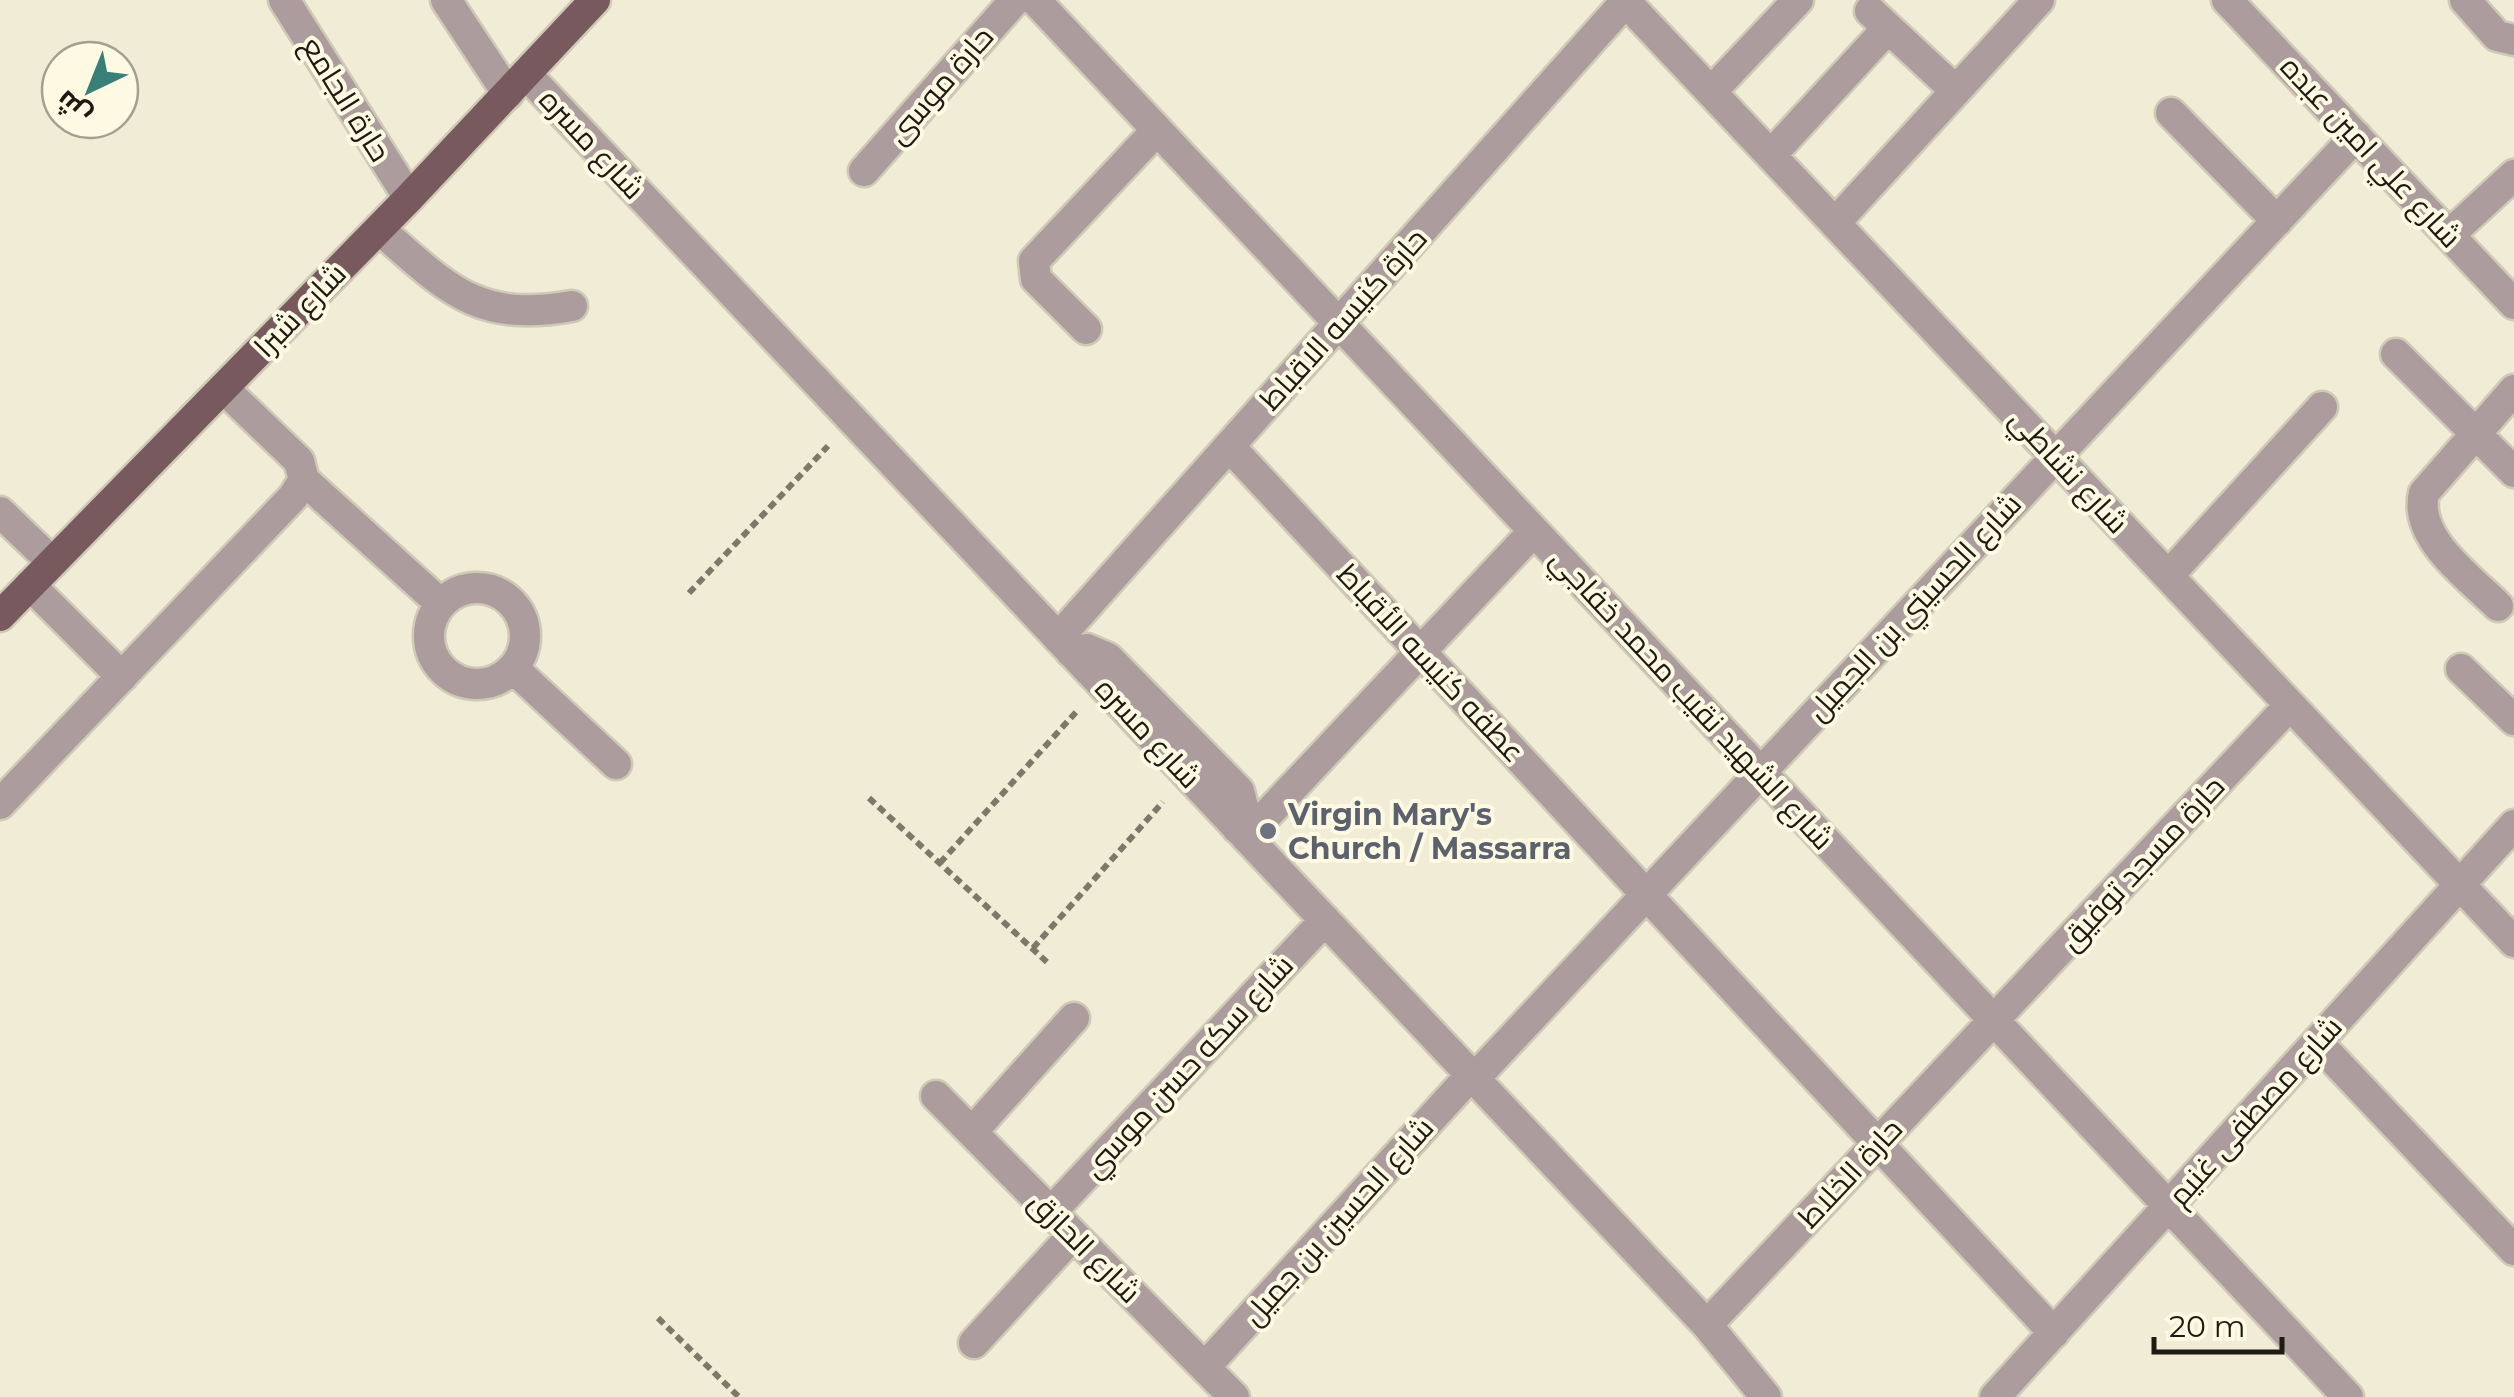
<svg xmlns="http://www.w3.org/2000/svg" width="2514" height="1397" font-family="Montserrat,Cairo,sans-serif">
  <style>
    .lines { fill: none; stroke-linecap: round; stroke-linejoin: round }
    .minor-casing { stroke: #cecab6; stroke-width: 35 }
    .major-casing { stroke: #cecab6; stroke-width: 35 }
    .path { stroke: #7c796b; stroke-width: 6; stroke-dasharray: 8 5; stroke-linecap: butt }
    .minor { stroke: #ad9c9d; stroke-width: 30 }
    .major { stroke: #785a5e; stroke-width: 30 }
    .worship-dot { fill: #6b7280; stroke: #fdf9e2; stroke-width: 4 }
    .labels { text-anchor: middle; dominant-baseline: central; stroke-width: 8; stroke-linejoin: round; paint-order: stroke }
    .street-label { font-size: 30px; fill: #1c1a12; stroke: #fdf9e2 }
    .worship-label { font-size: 30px; font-weight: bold; fill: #5b616d; stroke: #fdf9e2; text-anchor: start }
  </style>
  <rect width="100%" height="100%" fill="#f0ecd5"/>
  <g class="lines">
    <defs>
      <path id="minor" d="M284,0L409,198
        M446,0L508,94
        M1035,0L2348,1397
        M1624,0L2514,942
        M2227,0L2514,304
        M2465,0L2497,36L2514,40
        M1870,11L1956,91
        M526,74L1707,1325L1766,1397
        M1711,92L1798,0
        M2171,113L2277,221
        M1771,155L1888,28
        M864,171L1015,0
        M1835,223L2039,0
        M379,229C447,288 476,323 572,306
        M2449,235L2514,175
        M1086,329L1036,279L1034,261L1157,130
        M2396,354L2514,472
        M1229,446L2054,1333
        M304,480L441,604
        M0,512L52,562
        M2168,576L2322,407
        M30,585L122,677
        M429 636a48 48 0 1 1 96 0a48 48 0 1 1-96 0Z
        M2498,606C2469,577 2413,538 2424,493L2514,390
        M1058,638L1627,0
        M1071,652L1087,649L1108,658L1239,791L1244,811L1237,828
        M514,669L616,764
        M2461,669L2514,720
        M0,804L293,497L304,480L299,461L223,388
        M1246,837L1534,531
        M2317,1042L2514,1250
        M1474,1079L2356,136
        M936,1096L1234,1397
        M972,1132L1074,1018
        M1051,1212L1325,920
        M1707,1325L2290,705
        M974,1343L1073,1235
        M1205,1367L1471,1075
        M1995,1397L2514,825"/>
      <path id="major" d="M0,616L409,198L595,0"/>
    </defs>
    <!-- minor casing -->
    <use href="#minor" class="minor-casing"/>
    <!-- major casing -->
    <use href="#major" class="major-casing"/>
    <!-- path -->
    <path class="path" d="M689,593L828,446
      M869,798L1049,964
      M940,863L1077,711
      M1033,948L1163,802
      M658,1318L739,1397"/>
    <!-- minor -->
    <use href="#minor" class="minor"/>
    <!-- major -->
    <use href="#major" class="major"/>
  </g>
  <!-- markers -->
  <circle class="worship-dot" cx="1268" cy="831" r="10"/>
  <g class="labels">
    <!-- street labels -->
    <g class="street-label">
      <text transform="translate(940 85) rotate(-49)">حارة موسى</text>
      <text transform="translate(346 99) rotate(58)">حارة الجامع</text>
      <text transform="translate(592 144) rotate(47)">شارع مسره</text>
      <text transform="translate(2371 152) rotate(47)">شارع علي امين عبده</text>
      <text transform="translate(300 310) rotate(-46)">شارع شبرا</text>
      <text transform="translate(1343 319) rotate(-48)">حارة كنيسه الاقباط</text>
      <text transform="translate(2069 471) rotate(47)">شارع نشاطي</text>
      <text transform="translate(1914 607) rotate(-47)">شارع الحسيني بن الجميل</text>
      <text transform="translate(1431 663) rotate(47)">عطفه كنيسه الأقباط</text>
      <text transform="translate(1692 699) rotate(47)">شارع الشهيد نقيب محمد خفاجي</text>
      <text transform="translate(1148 733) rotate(47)">شارع مسره</text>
      <text transform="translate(2142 863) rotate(-47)">حارة مسجد توفيق</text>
      <text transform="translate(1188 1066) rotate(-47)">شارع سكه حسن موسي</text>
      <text transform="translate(2255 1111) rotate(-48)">شارع مصطفى غنيم</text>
      <text transform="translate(1850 1173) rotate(-47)">حارة الخلاط</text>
      <text transform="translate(1338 1221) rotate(-48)">شارع الحسين بن جميل</text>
      <text transform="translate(1085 1247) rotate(45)">شارع الحازق</text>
    </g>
    <!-- worship labels -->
    <g class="worship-label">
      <text x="1288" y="814">Virgin Mary's<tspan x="1288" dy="34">Church / Massarra</tspan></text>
    </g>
  </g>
  <!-- north arrow -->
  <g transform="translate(90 90) rotate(223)"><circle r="48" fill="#fdf9e2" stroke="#a3a08f" stroke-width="2.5"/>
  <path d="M0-8L18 38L0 25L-18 38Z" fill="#387f77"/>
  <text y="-15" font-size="28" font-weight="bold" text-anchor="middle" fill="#1c1a12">ش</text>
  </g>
  <!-- scale -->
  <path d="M2154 1337v15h128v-15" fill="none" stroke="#1c1a12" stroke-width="5"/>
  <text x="2169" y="1337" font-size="30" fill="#1c1a12" stroke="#fdf9e2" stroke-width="8" paint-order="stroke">20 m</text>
</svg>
